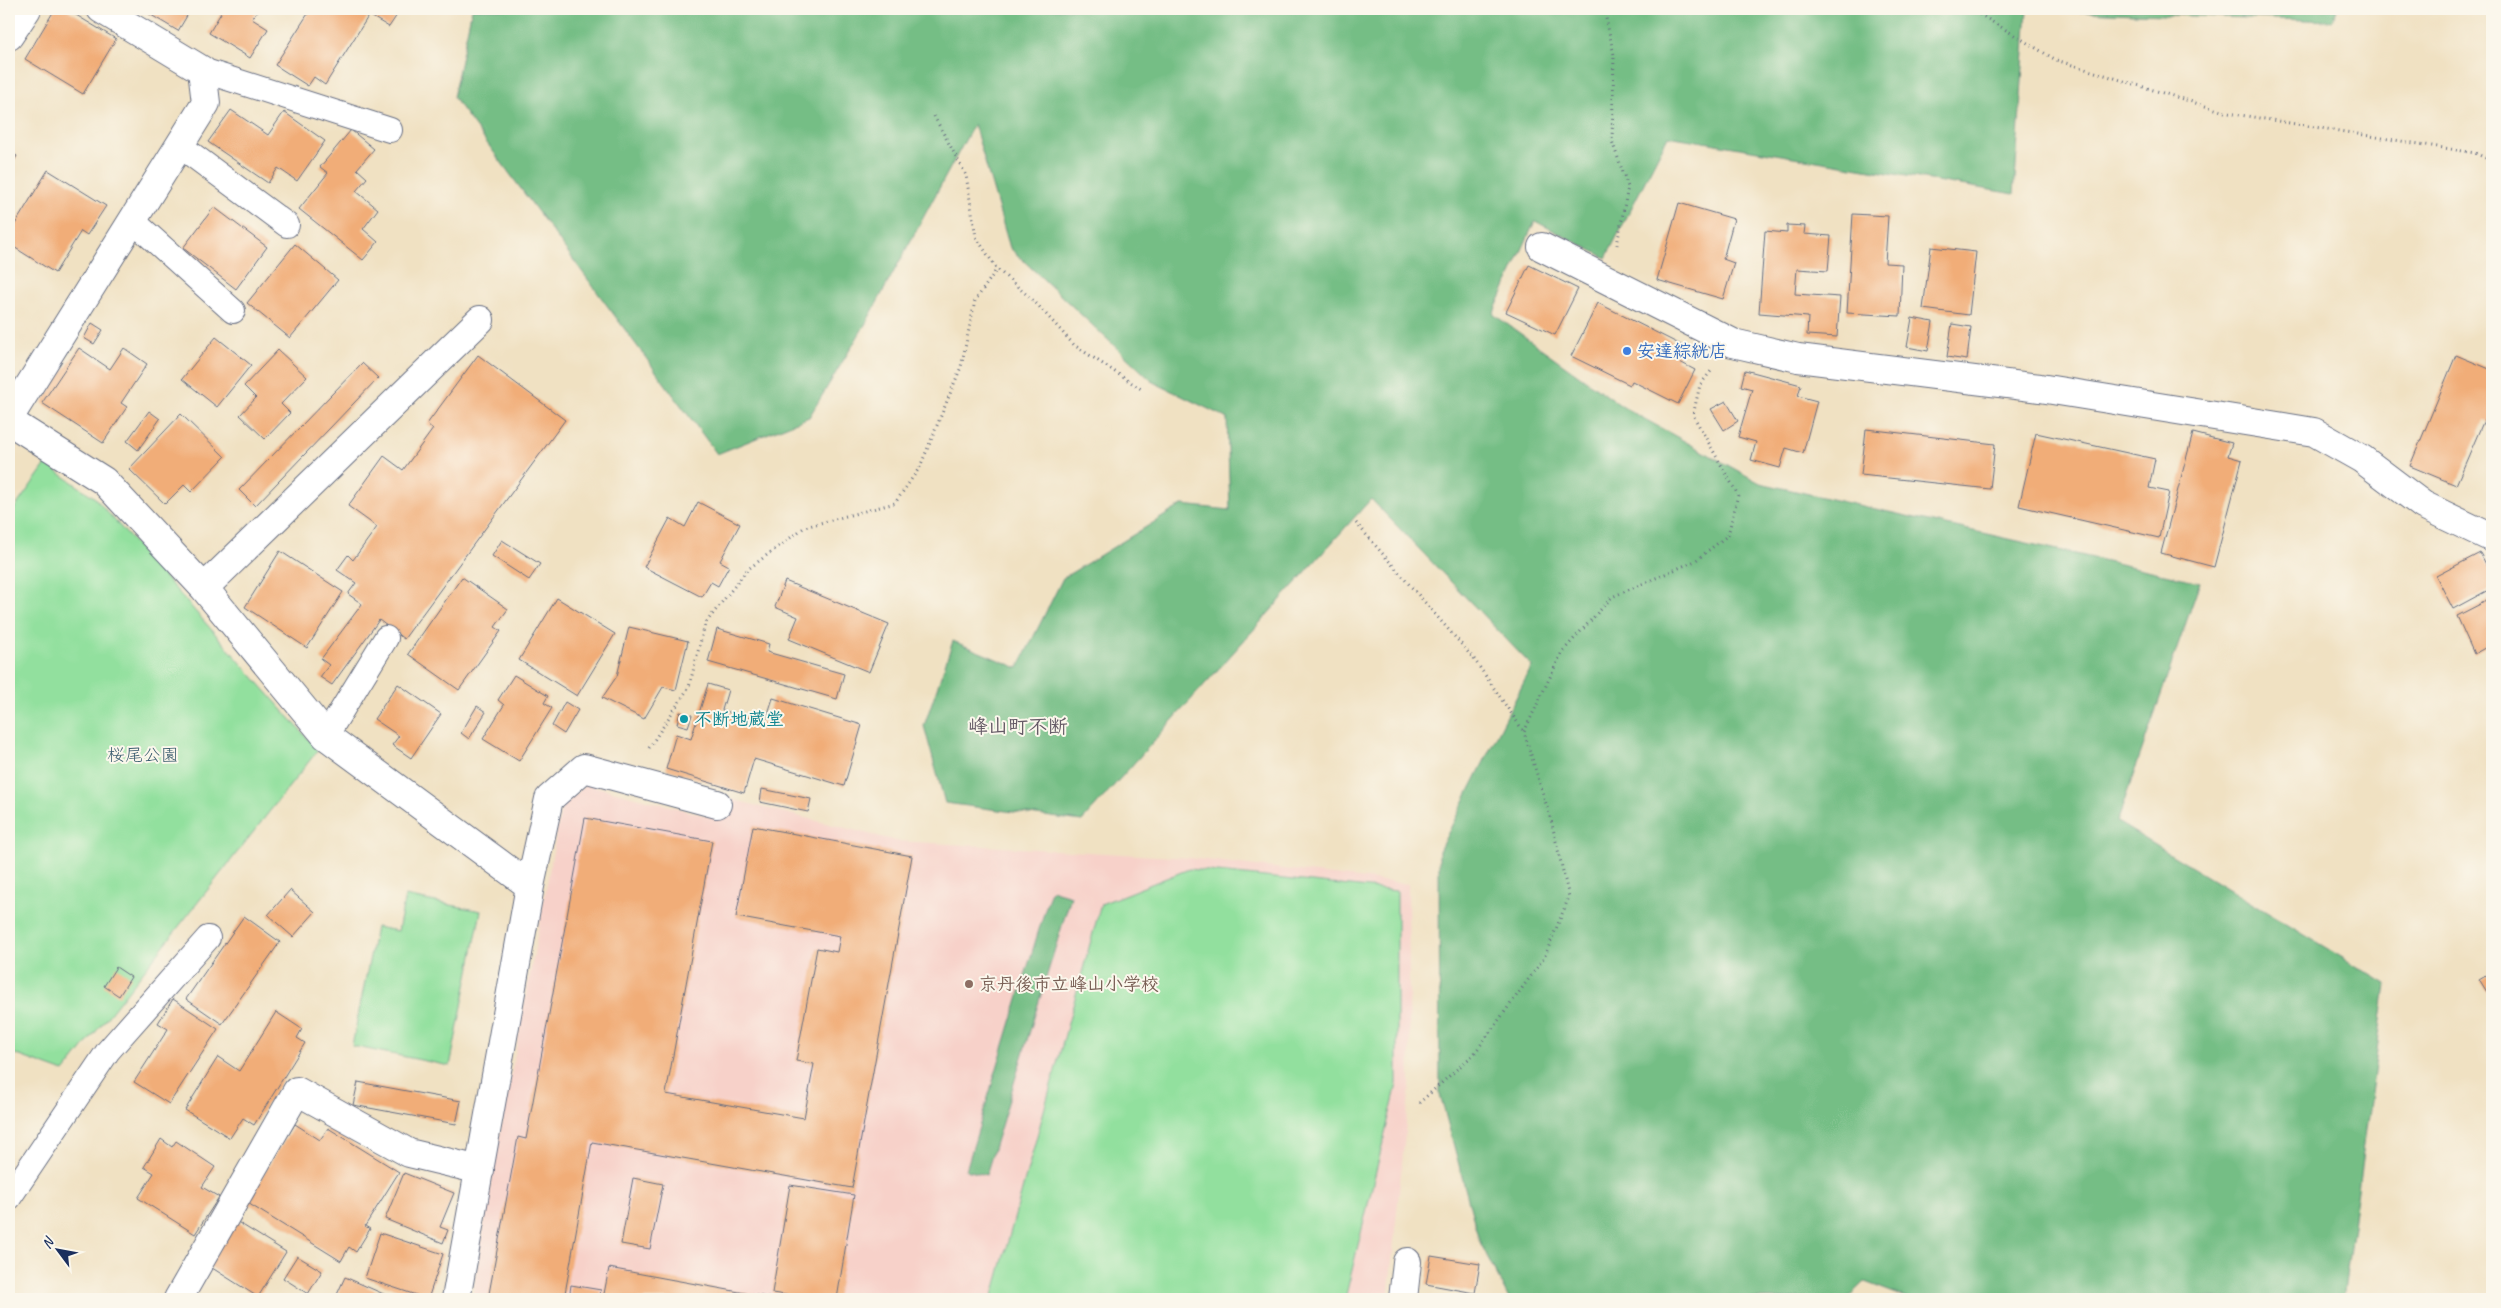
<svg xmlns="http://www.w3.org/2000/svg" width="2501" height="1308" font-family="Caveat,'Klee One',sans-serif">
  <style>
    .built { fill: #f7d1c9 }
    .green { fill: #92e09e; stroke: #56887e }
    .forest { fill: #75be85; stroke: #487672 }
    .building { fill: #f1ad78 }
    .lines { fill: none; stroke-linecap: round; stroke-linejoin: round }
    .service-casing { stroke: #666d81; stroke-width: 26 }
    .minor-casing { stroke: #666d81; stroke-width: 30 }
    .path { stroke: #666d81; stroke-width: 3; stroke-dasharray: 1 4; stroke-linecap: butt }
    .service { stroke: #fff; stroke-width: 24 }
    .minor { stroke: #fff; stroke-width: 28 }
    .shop-dot { fill: #3f7fe0; stroke: #fbf7ec; stroke-width: 2 }
    .culture-dot { fill: #0f9aa8; stroke: #fbf7ec; stroke-width: 2 }
    .education-dot { fill: #8d6e63; stroke: #fbf7ec; stroke-width: 2 }
    .labels { text-anchor: middle; dominant-baseline: central; stroke-width: 4; stroke-linejoin: round; paint-order: stroke }
    .shop-label { font-size: 18px; font-weight: bold; fill: #366cbe; stroke: #fbf7ec; text-anchor: start }
    .culture-label { font-size: 18px; font-weight: bold; fill: #0d838f; stroke: #fbf7ec; text-anchor: start }
    .park-label { font-size: 18px; fill: #395b6e; stroke: #fbf7ec }
    .education-label { font-size: 18px; font-weight: bold; fill: #785e54; stroke: #fbf7ec; text-anchor: start }
    .quarter-label { font-size: 20px; font-weight: bold; fill: #665b67; stroke: #fbf7ec }
  </style>
  <rect width="100%" height="100%" fill="#fbf7ec"/>
  <filter id="ink" filterUnits="userSpaceOnUse"><feTurbulence type="fractalNoise" baseFrequency=".02" numOctaves="2"/><feDisplacementMap in="SourceGraphic" scale="10" xChannelSelector="R" yChannelSelector="G"/><feConvolveMatrix kernelMatrix="1 2 1 2 8 2 1 2 1" color-interpolation-filters="sRGB"/></filter>
  <filter id="wash" filterUnits="userSpaceOnUse"><feTurbulence type="fractalNoise" baseFrequency=".0096" numOctaves="4" result="noise"/><feDisplacementMap in="SourceGraphic" scale="20" xChannelSelector="R" yChannelSelector="G"/><feGaussianBlur stdDeviation="1.12" result="paint"/><feColorMatrix in="noise" values="0 0 0 0 0 0 0 0 0 0 0 0 0 0 0 0 0 1.4 0 .05"/><feComposite in="paint" operator="in"/></filter>
  <g filter="url(#wash)">
    <rect width="100%" height="100%" fill="#f0e1c2"/>
    <!-- built -->
    <path class="built" d="M586,784L715,818L722,797L897,841L1190,858L1408,884L1410,1085L1388,1299H472L493,1171L561,809Z"/>
    <!-- green -->
    <path class="green" d="M46,464L94,497L318,750L64,1072L9,1052V516Z
      M1189,869L1397,891V1084L1345,1299H992L1101,904Z
      M405,896L481,911L450,1066L352,1046L376,927L398,931Z"/>
    <!-- forest -->
    <path class="forest" d="M472,9H2337L2332,21L2027,10L2014,194L1668,136L1606,258L1535,221L1493,314L1623,407L1760,483L2200,582L2117,822L2386,984L2343,1299H1910L1865,1282L1847,1299H1509L1479,1240L1440,1094L1439,851L1532,666L1371,499L1082,821L945,803L924,726L953,641L1018,668L1063,578L1182,505L1230,510L1227,418L1153,382L1010,248L974,124L866,323L809,417L717,454L453,97Z
      M1051,890L1071,896L986,1175L966,1170Z"/>
    <g id="blocks">
      <!-- building -->
      <path class="building" d="M55,9H66L116,39L83,94L25,59Z
        M141,9H191L178,31Z
        M214,9H259L252,19L268,29L250,58L209,33L221,13Z
        M311,9H401L389,27L369,15L325,85L314,77L308,86L275,65Z
        M231,110L268,135L284,112L325,141L297,181L278,168L268,183L208,142Z
        M351,130L374,149L357,169L367,178L356,191L378,209L363,229L378,242L363,260L299,209L328,173L320,167Z
        M9,151L17,156L9,169Z
        M48,170L106,206L87,235L81,231L55,273L9,244V234Z
        M1679,203L1734,219L1723,259L1734,263L1723,299L1657,280Z
        M214,207L267,247L236,289L183,248Z
        M1853,214L1888,216L1885,263L1902,264L1900,316L1847,313Z
        M1787,225L1805,226L1804,234L1831,236L1828,271L1797,269L1795,294L1840,297L1837,337L1807,335L1808,317L1759,313L1765,231L1787,233Z
        M295,244L338,280L290,338L247,303Z
        M1931,247L1976,252L1969,315L1923,309Z
        M1529,265L1578,289L1555,335L1506,312Z
        M1598,303L1683,346L1676,360L1695,370L1678,404L1632,381L1630,385L1571,356Z
        M1912,318L1933,322L1928,351L1907,347Z
        M92,323L103,330L94,344L84,338Z
        M1952,324L1971,327L1967,360L1947,357Z
        M216,337L251,365L217,407L182,379Z
        M79,348L110,369L124,348L147,364L121,403L127,407L103,443L42,403Z
        M278,350L307,377L281,404L290,413L265,439L240,415L256,398L244,386Z
        M478,355L565,420L404,639L379,620L332,685L320,677L329,665L321,659L362,604L348,594L356,583L337,570L348,555L353,560L377,527L348,506L384,456L403,470L433,429L427,424Z
        M2456,355L2492,370V424L2484,420L2456,485L2410,466Z
        M362,363L378,378L255,506L239,490Z
        M1745,370L1801,385L1798,396L1817,401L1803,453L1786,448L1780,468L1751,460L1756,442L1738,437L1752,389L1741,386Z
        M1726,401L1738,421L1724,430L1711,409Z
        M149,411L160,419L138,450L127,441Z
        M181,414L225,457L191,492L184,485L165,504L129,469Z
        M1866,429L1995,444L1990,489L1861,475Z
        M2036,433L2155,459L2149,488L2169,492L2159,538L2019,506Z
        M2193,433L2232,443L2228,456L2242,460L2214,567L2161,553Z
        M698,502L740,524L720,561L729,566L718,586L711,582L702,597L644,567L670,518L685,527Z
        M502,540L540,564L529,580L492,556Z
        M280,551L343,592L307,648L245,607Z
        M2480,553L2487,566L2492,563V588L2453,609L2436,576Z
        M462,577L508,609L495,627L501,631L459,690L408,654Z
        M785,581L889,624L869,672L789,639L798,617L775,607Z
        M557,598L615,634L577,696L519,660Z
        M2492,598V644L2474,654L2457,616Z
        M629,627L688,641L676,690L663,687L644,719L602,698L617,676Z
        M717,629L769,644L767,652L844,674L837,699L708,662Z
        M514,675L548,696L544,703L552,708L519,761L483,739L504,705L498,700Z
        M398,684L441,714L411,758L392,745L399,736L374,719Z
        M708,684L728,690L722,710L765,723L773,698L862,725L844,786L754,759L744,793L666,769L676,734L691,739Z
        M565,702L578,710L564,734L552,726Z
        M477,706L486,712L469,739L461,733Z
        M680,712L692,715L688,727L677,724Z
        M762,789L811,799L808,812L760,802Z
        M585,818L712,841L666,1094L804,1118L814,1064L796,1061L817,948L837,952L840,936L736,917L753,826L912,856L852,1188L592,1142L564,1299H488L518,1137L526,1139Z
        M290,890L315,912L293,937L268,915Z
        M244,916L280,942L222,1024L186,999Z
        M116,967L131,977L119,996L104,986Z
        M2492,971V989L2487,992L2479,979Z
        M173,999L218,1029L169,1104L134,1082L168,1029L158,1023Z
        M276,1012L302,1029L297,1038L305,1043L254,1125L243,1118L230,1138L185,1110L218,1057L239,1071Z
        M358,1082L461,1101L456,1124L353,1105Z
        M295,1124L320,1140L328,1128L399,1172L365,1226L370,1229L356,1252L349,1247L341,1261L246,1202Z
        M161,1139L172,1147L176,1141L215,1167L202,1187L219,1197L195,1234L138,1198L154,1173L144,1167Z
        M404,1173L454,1193L440,1227L448,1230L443,1243L385,1219Z
        M633,1178L663,1184L650,1249L621,1244Z
        M790,1185L854,1195L837,1299H812L772,1293Z
        M236,1221L286,1252L258,1297L209,1266Z
        M380,1233L443,1254L428,1299L365,1278Z
        M297,1256L322,1271L308,1294L283,1278Z
        M1431,1256L1480,1264L1475,1293L1426,1284Z
        M609,1268L772,1298V1299H603Z
        M345,1277L395,1299H335Z
        M571,1285L601,1290L599,1299H569Z"/>
    </g>
  </g>
  <g filter="url(#ink)">
    <use href="#blocks" fill-opacity="0" stroke="#666d81" stroke-width="1"/>
    <g class="lines">
      <defs>
        <path id="service" d="M202,70L390,130
          M179,145L287,225
          M132,220L233,311
          M326,736L386,638
          M9,1198L108,1051L208,938"/>
        <path id="minor" d="M9,36L27,9
          M1542,247L1733,343L1798,358L2040,388L2314,432L2362,459L2423,505L2492,538
          M9,418L206,103L202,70L101,9
          M9,421L104,481L204,588L326,736L530,886L456,1299
          M204,588L480,320
          M530,886L549,799L584,768L717,804
          M178,1299L297,1091L409,1153L480,1170
          M1403,1299L1407,1262"/>
      </defs>
      <!-- service casing -->
      <use href="#service" class="service-casing"/>
      <!-- minor casing -->
      <use href="#minor" class="minor-casing"/>
      <!-- path -->
      <path class="path" d="M1604,9L1614,55L1612,141L1628,187L1617,245
        M1971,9L2056,60L2228,113L2475,153L2492,161
        M934,116L966,175L976,237L997,269L1034,301L1074,345L1141,389
        M1356,523L1474,659L1524,732
        M649,748L689,687L705,624L747,570L805,527L895,503L920,467L961,367L975,301L997,269
        M1419,1103L1474,1054L1544,958L1569,897L1551,820L1524,732L1562,652L1612,597L1695,561L1728,535L1738,495L1693,415L1700,385L1711,371"/>
      <!-- service -->
      <use href="#service" class="service"/>
      <!-- minor -->
      <use href="#minor" class="minor"/>
    </g>
  </g>
  <!-- markers -->
  <circle class="shop-dot" cx="1627" cy="351" r="5"/>
  <circle class="culture-dot" cx="684" cy="719" r="5"/>
  <circle class="education-dot" cx="969" cy="984" r="5"/>
  <g class="labels">
    <!-- shop labels -->
    <g class="shop-label">
      <text x="1637" y="351">安達綜絖店</text>
    </g>
    <!-- culture labels -->
    <g class="culture-label">
      <text x="694" y="719">不断地蔵堂</text>
    </g>
    <!-- park labels -->
    <g class="park-label">
      <text x="143" y="755">桜尾公園</text>
    </g>
    <!-- education labels -->
    <g class="education-label">
      <text x="979" y="984">京丹後市立峰山小学校</text>
    </g>
    <!-- quarter labels -->
    <g class="quarter-label">
      <text x="1018" y="726">峰山町不断</text>
    </g>
  </g>
  <!-- margin -->
  <rect width="2501" height="1308" fill="none" stroke="#fbf7ec" stroke-width="30"/>
  <!-- north arrow -->
  <g transform="translate(58 1250) rotate(302)" stroke="#fbf7ec" stroke-width="4" paint-order="stroke">
  <path d="M0-4L9 19L0 12L-9 19Z" fill="#1b2f5e"/>
  <text y="-8" font-size="14" font-weight="bold" text-anchor="middle" fill="#1b2f5e">N</text>
  </g>
</svg>
